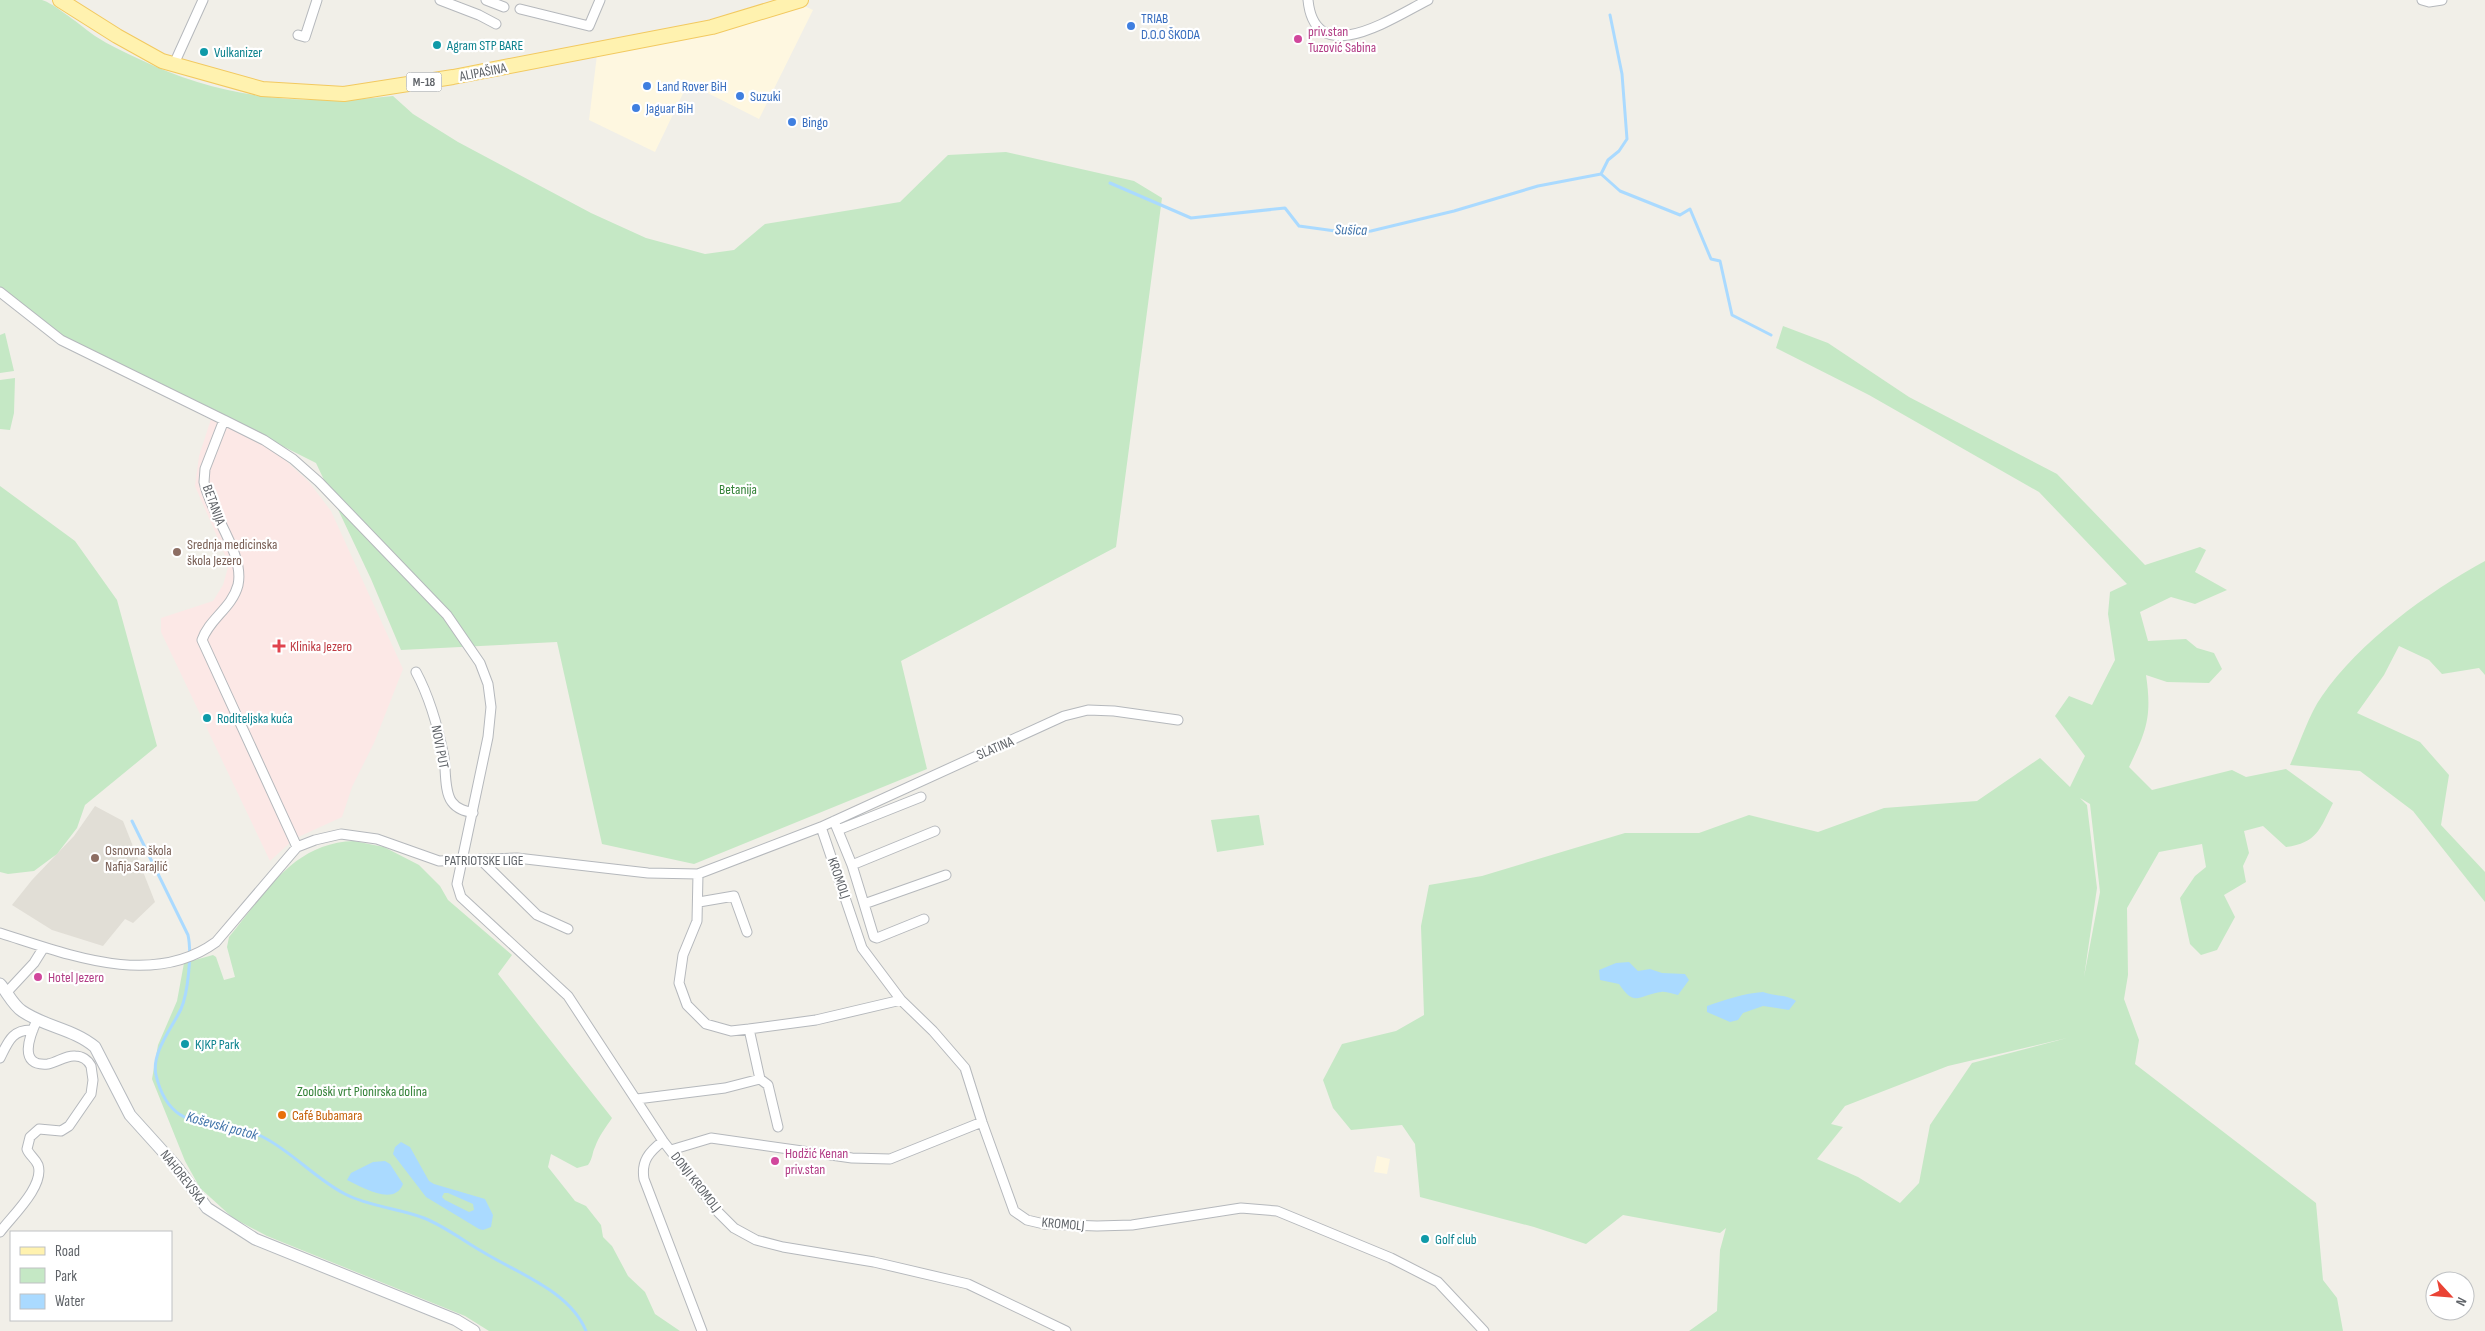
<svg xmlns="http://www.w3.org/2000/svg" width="2485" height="1331" font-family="'Sofia Sans Condensed',sans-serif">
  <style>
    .commercial { fill: #fef7e0 }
    .education { fill: #e1ded6 }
    .medical { fill: #fce8e6 }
    .green { fill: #c5e8c5; fill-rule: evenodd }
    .water { fill: #aadaff; fill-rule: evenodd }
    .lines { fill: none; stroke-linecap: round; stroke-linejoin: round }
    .stream { stroke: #aadaff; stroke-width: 3 }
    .street-casing { stroke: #b5b8bc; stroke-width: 11 }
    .secondary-casing { stroke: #b6babf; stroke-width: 13 }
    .primary-casing { stroke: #f2c960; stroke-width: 16 }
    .street { stroke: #fff; stroke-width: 9 }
    .secondary { stroke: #fff; stroke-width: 11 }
    .primary { stroke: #fff2af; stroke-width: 14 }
    .shop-dot { fill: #3f7fe0; stroke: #fff; stroke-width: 2 }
    .hotel-dot { fill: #d1479c; stroke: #fff; stroke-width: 2 }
    .culture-dot { fill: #0f9aa8; stroke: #fff; stroke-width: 2 }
    .education-dot { fill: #8d6e63; stroke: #fff; stroke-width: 2 }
    .health-dot { fill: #e0444e; stroke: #fff; stroke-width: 2 }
    .food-dot { fill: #e8710a; stroke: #fff; stroke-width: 2 }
    .labels { text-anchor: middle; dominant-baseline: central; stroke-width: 4.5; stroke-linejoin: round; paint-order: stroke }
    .shield { fill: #fff; stroke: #8f9295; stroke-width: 1 }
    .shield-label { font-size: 12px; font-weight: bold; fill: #5f6368 }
    .shop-label { font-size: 14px; fill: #366cbe; stroke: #fff; text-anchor: start }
    .hotel-label { font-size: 14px; fill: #b23c85; stroke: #fff; text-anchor: start }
    .culture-label { font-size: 14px; fill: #0d838f; stroke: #fff; text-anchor: start }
    .street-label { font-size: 14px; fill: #5f6368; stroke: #fff }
    .park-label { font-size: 14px; fill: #348238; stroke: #fff }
    .education-label { font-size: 14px; fill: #785e54; stroke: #fff; text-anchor: start }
    .health-label { font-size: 14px; fill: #be3a42; stroke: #fff; text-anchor: start }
    .food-label { font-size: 14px; fill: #c56008; stroke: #fff; text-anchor: start }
    .water-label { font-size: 15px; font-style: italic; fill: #4174aa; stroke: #fff }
  </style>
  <rect width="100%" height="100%" fill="#f1efe8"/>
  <!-- commercial -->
  <path class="commercial" d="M800,4L813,10L759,119L688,83L655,152L589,120L597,55Z
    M1377,1156L1390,1159L1387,1174L1374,1172Z"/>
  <!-- education -->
  <path class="education" d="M95,806L123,821L155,902L133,923L125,919L103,946L52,930L12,905L32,880L74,836Z"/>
  <!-- medical -->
  <path class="medical" d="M212,416L272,448L309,482L331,511L403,669L374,743L352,787L342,817L294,839L270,861L161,632V618L213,601L223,585L229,564L195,486L199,456Z"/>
  <!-- green -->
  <path class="green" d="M0,0C13,0 29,0 42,0C52,2 84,28 95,36C109,45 124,52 139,59C222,99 303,106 393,96L413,114L458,142L591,213L646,238L705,254L734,250L765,224L900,202L948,155L1006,152L1134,181L1162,198L1116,547L901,661L927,769L694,864L602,844L557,642L401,650L371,579L316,463L28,318L0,292Z
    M1783,326L1828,343L1909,397L2057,474L2145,565L2200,547L2206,550L2195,572L2227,590L2195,604L2171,597L2140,612L2148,641L2186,639L2197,648L2214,653L2222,669L2209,683L2167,682L2146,675C2152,716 2147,730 2129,767L2152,790L2232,770L2246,777L2286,769L2333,803C2320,829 2317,843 2286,847L2263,826L2244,831L2249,853L2243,866L2246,882L2224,895L2235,917L2217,950L2201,955L2190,944L2180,898L2195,876L2206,867L2202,844L2159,852L2127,908L2128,975L2124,999L2139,1040L2135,1064L2316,1203L2323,1280L2337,1298L2343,1331H1689L1717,1311L1720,1250L1726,1228L1720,1233L1623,1215L1586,1244L1534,1227L1420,1197L1415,1144L1402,1125L1351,1130L1333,1108L1323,1080L1342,1044L1396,1031L1424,1015L1421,926L1429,885L1482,876L1625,833H1699L1749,815L1818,832L1884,808L1977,801L2040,758L2070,787L2085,756L2055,716L2069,696L2092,705L2115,660L2108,614L2110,592L2127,584L2039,492L1869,395L1776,348ZM2080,798L2090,804L2100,892L2084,977L2097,888L2087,805ZM2067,1038L1972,1063L1930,1125L1919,1183L1900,1203L1858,1177L1817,1159L1843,1127L1831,1124L1845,1106L1948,1066Z
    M5,333L14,371L0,373V335Z
    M15,378L14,413L10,430L0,429V380Z
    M0,486L75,541L117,600L157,746L85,805L77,828L57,854L34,871L8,874L0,872Z
    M2485,561V675L2479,668L2442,674L2429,660L2399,646L2384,675L2357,713L2420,742L2449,775L2441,825L2485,872V902L2413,811L2360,771L2290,765C2300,743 2309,714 2322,696C2359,642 2428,592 2485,561Z
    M1259,815L1264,845L1217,852L1211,820Z
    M354,841L384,847L419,865L440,886L448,900L512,955L498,974L612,1118C606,1127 599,1136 595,1147C592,1153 593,1158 588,1165L577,1168L551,1154L548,1167L575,1201L586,1206L601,1225L603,1237L612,1246L628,1276L645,1292L655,1314L680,1331H489L465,1316L267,1236L233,1218L200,1188L185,1161L152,1079L158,1045L177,1001L184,963L213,955L216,957L224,980L235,977L227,947L229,937C265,894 292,843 354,841Z"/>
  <!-- water -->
  <path class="water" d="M1629,962L1638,971L1650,969L1662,973L1685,974L1689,980L1678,995C1672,994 1666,991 1661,992C1638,995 1635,1008 1619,984L1600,980L1599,970L1616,963Z
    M1763,992C1774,996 1788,995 1796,1001L1789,1010L1763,1006L1743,1013L1738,1020L1730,1022L1707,1012V1006C1724,1000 1745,993 1763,992Z
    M401,1142L410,1147L429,1181L434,1184L485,1199L493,1215L491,1227L483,1230L479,1229L426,1197L393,1154L395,1147ZM444,1193H448L473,1204L474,1210L469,1212L445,1200L442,1197Z
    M385,1161L390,1164L403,1184C394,1207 362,1187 347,1180L351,1173L373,1162Z"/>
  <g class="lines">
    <!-- stream -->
    <path class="stream" d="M1601,174L1608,160L1619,151L1627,139L1622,74L1610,15
      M1110,183L1191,218L1285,208L1299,226L1350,233L1371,231L1454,211L1538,186L1601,174L1620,191L1680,215L1690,209L1711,259L1720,261L1732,315L1771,335
      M132,821L188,935C192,953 188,993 181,1009C172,1028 151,1053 156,1075C171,1139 217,1115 261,1136C292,1151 314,1178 345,1194C370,1207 398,1208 424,1218C444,1226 464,1241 483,1252C517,1273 570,1291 586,1331"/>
    <defs>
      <path id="street" d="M440,0L479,15L496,24
        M486,0L504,7
        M1308,0C1315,71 1394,17 1428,0
        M2422,0L2429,2L2442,0
        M520,9L589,26L600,0
        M298,35L305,37L317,0
        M174,64L203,0
        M0,292L61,340L224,420L205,469L204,482C210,513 245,554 238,585C232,608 209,619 202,640L297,847
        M224,420L264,440L293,459L319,482L447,615L480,663L488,684L491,707L488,737L457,884L461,897L568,996L663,1141L718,1212L734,1228L756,1240L783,1247L874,1262L968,1284L1066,1331
        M416,672C430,698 438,727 444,757C446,769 444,792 452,802C457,809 465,811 473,813
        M834,821L852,865L935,831
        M821,827L862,948L901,1000L933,1031L965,1068L982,1122L1014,1211L1027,1220L1044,1224L1097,1226L1132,1225L1241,1208L1277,1211L1391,1258L1438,1282L1484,1331
        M838,830L921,797
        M480,859L537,915L568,929
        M852,865L864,904L946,875
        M698,874L697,921L683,955L679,983L687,1005L706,1024L731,1031L749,1029L816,1020L901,1000
        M699,902L734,896L747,932
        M864,904L874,937L877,938L924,919
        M0,933C67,954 152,989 216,942L297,847L315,840L341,834L377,839L439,861L517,858L648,873L698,874L821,827L1064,716L1088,710L1114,711L1178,720
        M7,992L34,963L44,947
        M749,1029L760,1079
        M0,1058C8,1042 12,1029 33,1030
        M637,1099L725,1088L760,1079L768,1085L778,1127
        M663,1141C649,1152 641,1161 644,1179L702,1331
        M671,1150L711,1138L852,1158L890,1159L982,1122
        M0,1232C11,1217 45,1186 38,1165C35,1158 29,1155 27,1149L30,1137L39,1129L61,1131L69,1126L91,1094L93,1080L91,1066C88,1060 82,1056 75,1056C66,1055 58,1062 48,1064C17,1067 30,1035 37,1020"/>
      <path id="secondary" d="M0,984C7,992 13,1005 22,1011C45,1027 74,1029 95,1047L130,1115L176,1166L207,1208L255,1239L456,1320L474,1331"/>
      <path id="primary" d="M60,0L117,36L162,61L262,89L344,94L453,77L712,27L801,0"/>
    </defs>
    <!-- street casing -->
    <use href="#street" class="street-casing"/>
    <!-- secondary casing -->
    <use href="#secondary" class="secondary-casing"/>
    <!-- primary casing -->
    <use href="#primary" class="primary-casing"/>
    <!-- street -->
    <use href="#street" class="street"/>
    <!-- secondary -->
    <use href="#secondary" class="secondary"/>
    <!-- primary -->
    <use href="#primary" class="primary"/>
  </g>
  <!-- markers -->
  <g class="shop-dot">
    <circle cx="1131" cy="26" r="5"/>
    <circle cx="647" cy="86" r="5"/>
    <circle cx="740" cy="96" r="5"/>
    <circle cx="636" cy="108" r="5"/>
    <circle cx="792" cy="122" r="5"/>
  </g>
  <g class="hotel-dot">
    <circle cx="1298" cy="39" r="5"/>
    <circle cx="38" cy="977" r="5"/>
    <circle cx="775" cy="1161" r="5"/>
  </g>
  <g class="culture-dot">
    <circle cx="437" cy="45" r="5"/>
    <circle cx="204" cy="52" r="5"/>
    <circle cx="207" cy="718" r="5"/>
    <circle cx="185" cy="1044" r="5"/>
    <circle cx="1425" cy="1239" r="5"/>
  </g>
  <g class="education-dot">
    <circle cx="177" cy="552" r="5"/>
    <circle cx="95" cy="858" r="5"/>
  </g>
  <path class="health-dot" d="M276.5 638.5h5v5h5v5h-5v5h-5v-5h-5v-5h5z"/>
  <circle class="food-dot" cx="282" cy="1115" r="5"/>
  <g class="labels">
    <!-- shield labels -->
    <rect class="shield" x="406.5" y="72.5" width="35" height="19" rx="4"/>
    <g class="shield-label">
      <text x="424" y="82">M-18</text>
    </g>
    <!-- shop labels -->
    <g class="shop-label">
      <text x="1141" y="18">TRIAB<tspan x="1141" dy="16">D.O.O ŠKODA</tspan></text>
      <text x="657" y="86">Land Rover BiH</text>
      <text x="750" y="96">Suzuki</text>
      <text x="646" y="108">Jaguar BiH</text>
      <text x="802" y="122">Bingo</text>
    </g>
    <!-- hotel labels -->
    <g class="hotel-label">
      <text x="1308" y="31">priv.stan<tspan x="1308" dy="16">Tuzović Sabina</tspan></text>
      <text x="48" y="977">Hotel Jezero</text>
      <text x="785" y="1153">Hodžić Kenan<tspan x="785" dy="16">priv.stan</tspan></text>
    </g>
    <!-- culture labels -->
    <g class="culture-label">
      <text x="447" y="45">Agram STP BARE</text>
      <text x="214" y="52">Vulkanizer</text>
      <text x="217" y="718">Roditeljska kuća</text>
      <text x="195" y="1044">KJKP Park</text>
      <text x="1435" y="1239">Golf club</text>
    </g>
    <!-- street labels -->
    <g class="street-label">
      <text transform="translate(483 72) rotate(-11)">ALIPAŠINA</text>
      <text transform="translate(214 505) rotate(70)">BETANIJA</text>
      <text transform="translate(440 747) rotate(79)">NOVI PUT</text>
      <text transform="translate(995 748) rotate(-23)">SLATINA</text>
      <text x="484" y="860">PATRIOTSKE LIGE</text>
      <text transform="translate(839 878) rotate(71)">KROMOLJ</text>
      <text transform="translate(183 1177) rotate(52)">NAHOREVSKA</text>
      <text transform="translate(696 1182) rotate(52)">DONJI KROMOLJ</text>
      <text transform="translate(1063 1224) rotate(5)">KROMOLJ</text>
    </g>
    <!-- park labels -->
    <g class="park-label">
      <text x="738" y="489">Betanija</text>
      <text x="362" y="1091">Zoološki vrt Pionirska dolina</text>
    </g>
    <!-- education labels -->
    <g class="education-label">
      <text x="187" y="544">Srednja medicinska<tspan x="187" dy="16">škola Jezero</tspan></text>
      <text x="105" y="850">Osnovna škola<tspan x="105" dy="16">Nafija Sarajlić</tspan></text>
    </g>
    <!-- health labels -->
    <g class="health-label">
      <text x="290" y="646">Klinika Jezero</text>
    </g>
    <!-- food labels -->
    <g class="food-label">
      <text x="292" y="1115">Café Bubamara</text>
    </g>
    <!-- water labels -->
    <g class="water-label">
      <text transform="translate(1351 230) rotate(1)">Sušica</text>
      <text transform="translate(222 1126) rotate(15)">Koševski potok</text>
    </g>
  </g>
  <!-- legend -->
  <rect x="10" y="1231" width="162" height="90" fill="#ffffff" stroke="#bfc1c3"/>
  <rect x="20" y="1247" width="25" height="8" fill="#fff2af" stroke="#bfc1c3"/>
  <text x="55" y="1256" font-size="15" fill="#5f6368">Road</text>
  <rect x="20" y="1268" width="25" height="15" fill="#c5e8c5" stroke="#bfc1c3"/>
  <text x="55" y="1281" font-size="15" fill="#5f6368">Park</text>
  <rect x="20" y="1294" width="25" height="15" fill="#aadaff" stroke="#bfc1c3"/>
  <text x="55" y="1306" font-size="15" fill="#5f6368">Water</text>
  <!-- north arrow -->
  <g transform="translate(2450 1296) rotate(116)"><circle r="24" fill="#ffffff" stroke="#bfc1c3"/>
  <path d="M0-4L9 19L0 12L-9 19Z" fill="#ea4335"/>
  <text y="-8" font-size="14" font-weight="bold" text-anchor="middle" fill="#5f6368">N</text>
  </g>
</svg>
